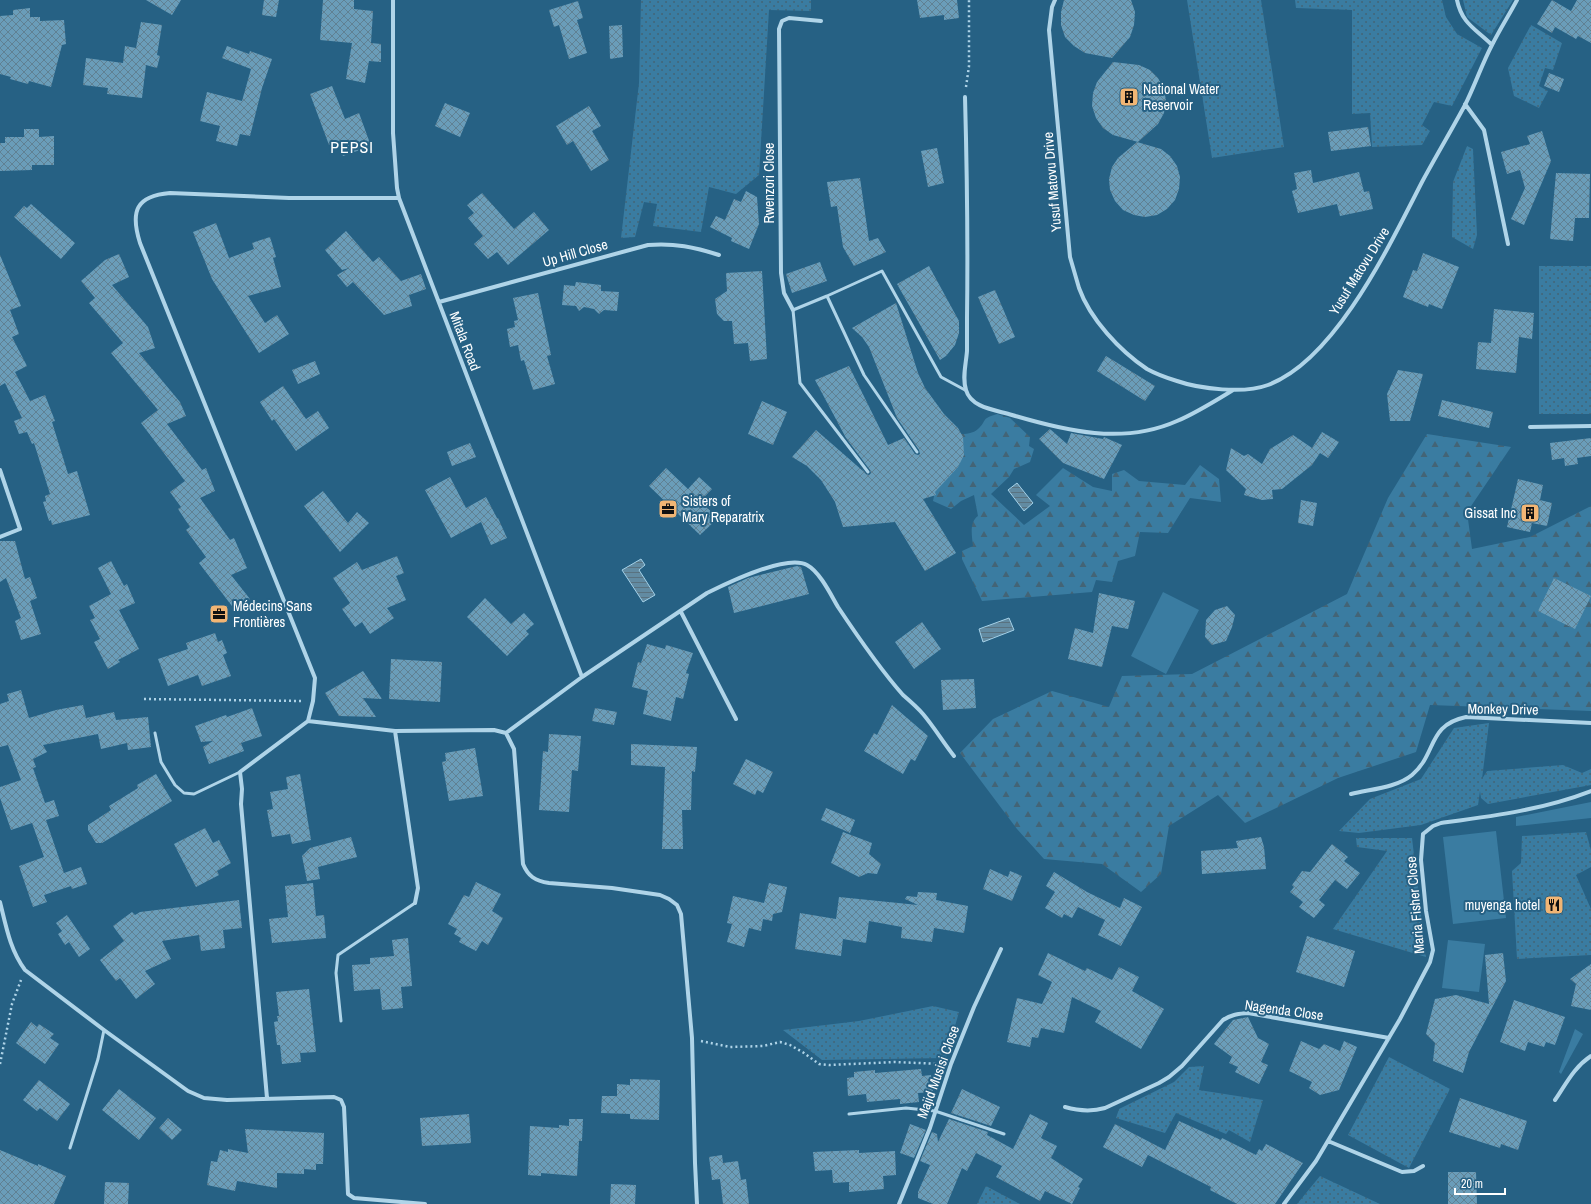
<svg xmlns="http://www.w3.org/2000/svg" width="1591" height="1204" font-family="'Archivo Narrow',sans-serif">
  <style>
    .grass { fill: url(#grass-dots) }
    .forest { fill: url(#forest-firs) }
    .garden { fill: #3a7ca1 }
    .water { fill: url(#water-rules); stroke: #a4d1e8 }
    .building { fill: url(#building-cross-hatch) }
    .lines { fill: none; stroke-linecap: round; stroke-linejoin: round }
    .path { stroke: #afd4e8; stroke-width: 2.5; stroke-dasharray: 2 3; stroke-linecap: butt }
    .service { stroke: #afd4e8; stroke-width: 3 }
    .minor { stroke: #afd4e8; stroke-width: 4 }
    .labels { text-anchor: middle; dominant-baseline: central; stroke-width: 4; stroke-linejoin: round; paint-order: stroke }
    .poi-label { font-size: 14px; fill: #fff; stroke: #266184; text-anchor: start }
    .street-label { font-size: 14px; fill: #fff; stroke: #266184 }
    .quarter-label { font-size: 16px; letter-spacing: 1px; fill: #fff; stroke: #266184 }
  </style>
  <defs>
    <pattern id="grass-dots" width="8" height="8" patternUnits="userSpaceOnUse"><rect width="8" height="8" fill="#3a7ca1"/><path d="M2 2h.1M6 6h.1" fill="none" stroke="#436476" stroke-width="1.8" stroke-linecap="round"/></pattern>
    <pattern id="forest-firs" width="22" height="20" patternUnits="userSpaceOnUse"><rect width="22" height="20" fill="#3a7ca1"/><path d="M5 1l3.5 6h-7zM16 11l3.5 6h-7z" fill="#436476"/></pattern>
    <pattern id="water-rules" width="6" height="5" patternUnits="userSpaceOnUse"><rect width="6" height="5" fill="#628ba2"/><path d="M0 2.5h6" fill="none" stroke="#597280"/></pattern>
    <pattern id="building-cross-hatch" width="8" height="8" patternUnits="userSpaceOnUse"><rect width="8" height="8" fill="#6a9db9"/><path d="M0 0l8 8M0 8l8-8" fill="none" stroke="#608193"/></pattern>
  </defs>
  <rect width="100%" height="100%" fill="#266184"/>
  <!-- grass -->
  <path class="grass" d="M641,0H811V11L769,10L759,175L736,194L709,187L701,232L653,226L657,204L644,202L635,237L621,238L639,83Z
    M1187,0H1261L1284,147L1212,158Z
    M1295,0H1442L1446,17L1457,34L1482,48L1452,106L1434,102L1422,125L1430,131L1422,145L1372,147L1370,113L1352,114V10L1296,8Z
    M1463,0H1513L1491,35L1467,17Z
    M1531,25L1562,43L1553,70L1545,68L1539,86L1548,91L1539,108L1514,96L1508,68Z
    M1467,146L1473,149L1477,235L1473,249L1452,237L1453,182Z
    M1539,266H1591V414H1539Z
    M1489,723L1482,779L1487,771L1563,765L1582,773L1591,769V785L1488,804L1481,798L1480,791L1478,805L1421,825L1359,833L1339,831L1370,799L1421,779L1454,728Z
    M1586,832L1591,850V867L1576,875L1591,909V955L1517,959L1512,871L1521,863L1522,836Z
    M1356,838H1412L1426,957L1333,929L1387,851L1357,847Z
    M933,1006L959,1012L946,1058L822,1060L783,1030L859,1021Z
    M1389,1057L1450,1089L1409,1168L1348,1135Z
    M1204,1066L1199,1090L1263,1100L1250,1142L1229,1130L1226,1134L1176,1113L1165,1133L1116,1118L1119,1109L1174,1082L1189,1067Z
    M1320,1176L1380,1204H1297Z
    M986,1186L1020,1204H977Z"/>
  <!-- forest -->
  <path class="forest" d="M997,414L1010,418L1030,437L1029,446L1034,449L1030,462L1014,469L1009,477L991,494L1024,525L1050,506L1036,495L1063,468L1093,487L1112,491V474L1124,470L1139,481L1185,485L1200,465L1219,479L1221,502L1190,498L1168,533L1140,532L1135,556L1118,561L1112,582L1096,580L1092,592L982,601L962,559V551L973,546C972,536 969,522 978,516L974,495L961,501L951,509L933,501L940,469L952,434C960,434 972,435 978,429C988,420 980,419 997,414Z
    M1427,434L1511,447L1467,512L1472,549L1530,537L1591,506V711L1430,705L1416,752L1338,778L1245,823L1218,795L1169,826L1161,874L1141,892L1102,864L1044,859L1017,829L960,753L993,719L1052,691L1109,707L1122,676L1192,674L1347,594L1388,498Z"/>
  <!-- garden -->
  <path class="garden" d="M1163,592L1199,610L1166,674L1131,656Z
    M1591,802V818L1516,826V817Z
    M1496,831L1506,918L1453,924L1443,837Z
    M1448,940L1485,944L1479,992L1442,988Z
    M1575,1029L1583,1034L1561,1074L1559,1072Z"/>
  <!-- water -->
  <path class="water" d="M1017,483L1033,503L1024,511L1008,490Z
    M641,559L645,565L639,570L655,595L643,602L622,570Z
    M1009,618L1014,630L983,642L979,629Z"/>
  <!-- building -->
  <path class="building" d="M146,0H181L172,15Z
    M264,0H279L276,17L262,15Z
    M323,0H354V9L373,11L371,43L381,44V62L369,61L365,83L346,79L352,43L320,40Z
    M917,0H957L959,18L944,20V15L920,18Z
    M1064,0H1131L1135,12L1134,25L1130,37L1112,58L1085,53L1074,46L1065,37L1061,25V12Z
    M1552,0L1571,11L1577,0H1591V43L1578,36L1576,39L1555,27L1552,33L1537,24Z
    M578,1L583,18L577,20L587,53L569,59L559,25L554,27L549,10Z
    M30,8V17H40V21L64,20L66,44L62,45L51,87L29,81L28,84L10,79L11,77L0,74V16L13,15V10Z
    M141,22L162,25L157,55L160,56L157,68L146,65L142,98L107,94L108,88L83,85L86,58L123,63L125,46L136,48Z
    M622,25L623,57L610,59L609,26Z
    M227,46L249,54L250,51L272,59L262,88L250,136L240,134L237,146L216,141L220,126L200,121L207,92L242,101L251,69L222,58Z
    M1113,62L1139,65L1150,70L1158,78L1164,89L1166,101L1164,113L1158,124L1138,142L1113,135L1103,128L1096,118L1092,106L1093,93L1097,82Z
    M1549,73L1564,79L1559,92L1544,86Z
    M332,86L345,119L359,113L371,146L343,156L337,142L329,145L310,94Z
    M445,103L470,113L460,137L435,126Z
    M589,106L601,126L592,131L609,160L591,171L573,141L567,145L556,126Z
    M1368,127L1371,146L1331,151L1328,132Z
    M24,129H39V137L54,136V165H32V170L0,171V143H5V137H24Z
    M1542,131L1551,161L1524,225L1511,219L1525,188L1520,170L1507,174L1501,152L1530,144L1527,136Z
    M1137,142L1161,149L1170,156L1177,166L1180,177L1179,189L1175,200L1167,209L1157,215L1145,217L1134,215L1123,210L1115,201L1110,190L1109,179L1112,167L1118,158Z
    M937,148L944,183L928,187L921,151Z
    M1311,170L1313,183L1359,172L1364,192L1369,191L1373,209L1340,216L1337,204L1298,213L1292,191L1297,189L1294,173Z
    M1556,173L1590,174L1589,218H1575L1573,241L1550,239Z
    M860,178L869,241L878,238L886,252L854,266L843,247L837,206L831,207L827,182Z
    M746,191L757,197L759,224L749,249L731,241L732,238L710,227L716,216L725,220L734,199L741,202Z
    M482,193L514,229L534,212L549,230L508,265L497,252L488,259L474,244L483,236L468,218L474,213L467,205Z
    M31,204L75,243L61,259L14,217L24,206L27,208Z
    M216,223L229,258L254,249L252,243L270,237L276,257L273,258L281,287L248,296L265,323L277,315L289,334L259,353L212,279L193,232Z
    M346,231L373,262L379,257L401,281L421,274L426,289L409,295L412,306L384,315L353,282L347,287L337,275L349,268L342,270L325,250Z
    M1423,253L1459,267L1442,309L1429,304L1428,307L1403,297L1413,270L1417,271Z
    M119,254L129,277L112,285L148,327L155,348L139,353L180,402L186,416L167,424L202,470L206,468L215,491L200,498L230,540L234,538L247,568L231,575L250,599L235,610L199,563L206,557L186,530L190,527L178,509L181,507L170,492L185,481L141,423L158,410L111,353L123,343L89,303L95,298L81,281L105,260Z
    M0,255L21,306L10,310L19,334L12,337L27,366L15,372L30,401L45,395L55,421L52,422L68,474L77,471L90,515L52,525L51,520L49,521L43,502L46,501L45,496L50,494L34,443L32,444L27,432L19,434L14,421L22,418L5,383L0,386Z
    M820,262L827,281L792,293L786,274Z
    M929,266L959,321V333L955,345L946,356L940,360L897,284Z
    M762,271L767,359L750,361L748,343L734,344L732,321H724L717,314L715,299L727,291L726,273Z
    M576,282L601,285V291L619,292L617,311L604,310L599,314L594,309L584,307L579,311L576,306L562,305L564,285L575,286Z
    M995,290L1015,337L999,344L978,297Z
    M538,293L551,355L547,356L555,384L533,390L524,360L521,361L518,345L510,347L507,329L515,327L514,321L518,320L513,298Z
    M896,303L918,373L925,388L944,414L958,428L963,437L964,455L958,467L935,492L936,495L923,499L956,553L925,571L895,522L843,527L835,502L821,480L807,466L792,457L816,430L863,471L862,469L866,474L869,475L871,473L870,470L846,438L815,380L849,366L888,445L904,438L915,454L918,455L920,454L919,450L897,418L869,347L862,337L852,328Z
    M1494,309L1534,313L1532,339L1519,337L1516,373L1476,369L1478,342L1491,343Z
    M1106,356L1155,386L1145,401L1097,371Z
    M315,361L320,374L298,384L292,370Z
    M1398,370L1423,374L1410,421H1390L1387,394Z
    M283,386L306,419L318,411L329,428L296,451L274,419L272,421L260,402Z
    M1442,400L1493,412L1489,428L1438,416Z
    M762,401L787,412L773,445L748,434Z
    M1050,429L1067,444L1071,433L1103,439L1104,437L1122,445L1104,479L1063,463L1039,439Z
    M1322,432L1339,442L1328,458L1320,453L1312,465L1282,489L1272,490L1273,499L1262,500L1244,495L1246,489L1226,470L1231,448L1244,456L1248,454L1262,464L1270,449L1293,435L1312,448Z
    M1591,438V456L1577,458L1578,464L1565,466L1564,458L1552,460L1550,443Z
    M470,443L476,457L452,466L447,452Z
    M666,468L688,489L699,477L712,489L700,501L718,518L700,535L649,486Z
    M450,477L466,508L486,497L497,518H498L507,538L491,545L481,522L451,538L425,490Z
    M1518,479L1543,485L1540,500L1552,503L1547,526L1532,523L1530,532L1507,527Z
    M323,491L348,523L357,512L369,523L340,552L304,506Z
    M1301,500L1317,503L1313,526L1298,523Z
    M0,541H15L25,579L30,577L37,598L30,601L41,634L21,640L15,621L21,618L6,578L0,582Z
    M397,556L404,573L396,576L406,600L387,608L394,618L370,634L362,622L355,627L342,609L350,603L333,578L357,562L362,570Z
    M111,561L124,586L127,584L135,603L119,610L139,649L118,660L120,662L108,669L94,642L100,639L90,620L95,618L89,606L111,594L98,568Z
    M797,566L801,567L809,594L734,613L728,587L748,578Z
    M1554,578L1591,596L1575,629L1538,611Z
    M1099,593L1135,601L1128,629L1112,626L1102,667L1068,659L1075,628L1093,633Z
    M485,598L511,624L524,613L534,624L526,631L529,634L507,656L467,617Z
    M1227,606L1235,615L1232,627L1226,641L1212,645L1205,637L1206,620L1215,610Z
    M922,622L941,649L914,669L895,642Z
    M215,633L218,642L222,640L227,653L223,655L231,676L202,686L198,675L168,686L158,659L188,649L186,643Z
    M647,644L665,649L666,645L693,653L686,673L689,674L683,699L676,697L671,721L643,714L648,691L632,687L638,662L641,663Z
    M391,659L442,662L440,702L389,699Z
    M363,671L382,699L363,698L376,717L339,716L325,693Z
    M974,679L976,708L943,710L941,680Z
    M21,690L29,718L56,710L83,705L86,718L114,712L116,720L148,717L151,747L128,750L127,743L101,749L98,734L43,745L47,752L33,759L36,767L33,768L45,803L54,800L59,816L46,820L64,873L81,867L87,884L72,889L71,886L44,895L47,902L33,907L19,866L44,857L32,823L11,830L0,798V787L21,780L8,745L0,747V704L9,701L7,694Z
    M892,705L928,736L915,761L911,759L903,774L864,751L874,733L877,735Z
    M252,708L262,736L241,743L244,751L209,764L203,747L213,741L201,742L195,726L226,715L227,717Z
    M595,708L617,712L614,725L592,721Z
    M549,734L581,736L578,771L572,770L569,812L539,810L543,751L548,752Z
    M631,744L697,747L695,772L692,771L691,810H682L683,849H662L665,767L631,765Z
    M475,748L483,796L449,801L442,762L446,761L445,753Z
    M746,759L773,772L763,793L757,790L755,795L733,784Z
    M156,774L172,801L102,843H96L88,830V825L111,810L109,806L138,788L137,785Z
    M300,774L311,840L292,844L290,834L272,837L267,810L273,809L270,792L288,789L286,777Z
    M826,808L855,820L850,833L821,820Z
    M205,828L213,843L219,840L231,863L217,871L219,875L196,887L174,844Z
    M843,832L872,843L869,854L881,864L877,874L868,873L859,877L831,863Z
    M351,837L357,857L318,867L320,879L307,881L302,856L310,848Z
    M1261,837L1264,847L1266,869L1202,874L1201,851L1238,848L1236,841Z
    M1332,844L1348,857L1344,861L1360,873L1347,889L1335,880L1319,900L1325,905L1314,918L1299,907L1303,902L1290,892L1294,887L1292,885L1302,871L1310,872Z
    M990,869L1008,877L1010,871L1022,876L1012,901L983,889Z
    M1054,872L1087,892L1120,908L1124,898L1142,907L1121,946L1098,935L1105,920L1078,907L1072,918L1064,914L1062,918L1045,908L1055,892L1046,886Z
    M476,882L501,894L492,911L503,918L488,945L482,941L476,951L459,942L461,938L454,934L457,929L448,924L464,895L469,897Z
    M313,883L316,916L324,915L326,938L272,943L269,919L288,917L285,886Z
    M769,883L787,887L782,912L773,914L772,921L763,919L761,931L749,928L744,947L727,942L732,924L727,923L733,896L764,903Z
    M918,892L937,893L936,900L968,906L964,933L934,928L932,942L901,938L902,927L869,921L866,943L843,939L841,956L795,949L800,913L836,919L839,897L918,905L905,899L907,896L917,897Z
    M239,900L242,928L223,930L225,948L201,951L199,935L162,941L171,959L145,971L155,984L136,999L120,978L116,981L100,960L124,941L113,926L132,912L135,915L140,912Z
    M67,915L90,949L79,957L69,942L65,945L58,934L62,931L56,923Z
    M1307,936L1355,951L1344,987L1296,972Z
    M408,938L412,986L401,987L403,1008L382,1010L380,989L354,991L352,965L370,964V958L394,956L392,940Z
    M1048,953L1085,971L1087,968L1112,980L1119,967L1139,977L1132,991L1164,1009L1141,1049L1095,1022L1101,1011L1072,997L1064,1033L1041,1028L1038,1038L1032,1037L1030,1047L1007,1042L1017,998L1042,1004L1052,982L1038,975Z
    M1503,953L1506,981L1469,1052L1463,1073L1433,1061L1435,1043L1426,1034L1435,999L1456,995L1489,1004L1485,955Z
    M1591,964V1010L1571,1006L1576,984L1570,979Z
    M309,989L316,1052L300,1053L301,1062L282,1064L280,1045H277L274,1022L278,1021L277,1016H279L276,992Z
    M1514,1000L1565,1017L1555,1045L1546,1042L1544,1047L1528,1042L1525,1051L1500,1042Z
    M1248,1017L1258,1038L1269,1044L1261,1062L1268,1065L1259,1084L1235,1072L1238,1067L1229,1063L1232,1057L1214,1044L1233,1020Z
    M31,1022L37,1027L39,1024L54,1034L50,1038L59,1044L45,1064L16,1043Z
    M1301,1041L1319,1049L1324,1044L1340,1051L1344,1041L1357,1047L1339,1090L1320,1095L1309,1088L1312,1082L1289,1071Z
    M921,1069L922,1076L931,1075L933,1092L918,1093L919,1102L900,1104V1099L867,1102L866,1094L848,1096L847,1078L854,1077V1072L875,1070V1073Z
    M630,1079L660,1080L659,1120L630,1119V1114L601,1113L602,1096H617V1084L630,1085Z
    M39,1080L70,1104L57,1121L40,1108L37,1111L23,1100Z
    M119,1089L156,1118L139,1140L102,1110Z
    M962,1089L1000,1107L991,1126L951,1113Z
    M1460,1098L1527,1121L1518,1150L1501,1144L1500,1148L1449,1132Z
    M469,1114L471,1143L422,1146L420,1118Z
    M1030,1114L1048,1123L1041,1138L1057,1146L1051,1158L1083,1179L1078,1187L1080,1188L1072,1204L1045,1191L1040,1201L996,1177L1002,1166L976,1153L967,1171L962,1168L947,1204H933L918,1198V1192L930,1165L920,1161L932,1132L937,1134L938,1142L949,1119L988,1132L987,1135L1013,1149Z
    M168,1118L182,1130L172,1140L159,1128Z
    M569,1119H583L582,1141H579L577,1176L541,1173V1176L528,1175L530,1126L559,1128V1125L569,1126Z
    M1179,1121L1221,1140L1222,1138L1256,1155L1259,1149L1262,1151L1266,1144L1303,1163L1275,1204H1237L1210,1190L1211,1187L1148,1155L1142,1167L1103,1147L1115,1124L1165,1150Z
    M910,1124L926,1130L914,1158L900,1153Z
    M245,1129L324,1133L323,1164H316V1170L304,1169V1174L277,1173V1188L237,1181L235,1191L207,1185L211,1161L217,1162L220,1150L228,1152V1149L248,1153Z
    M0,1150L38,1166V1164L66,1176L54,1204H0Z
    M859,1150V1153L895,1151L896,1175L883,1176L884,1189L849,1192V1182L833,1183L832,1170L815,1171L813,1152Z
    M722,1155L723,1163L738,1161L741,1180L746,1179L749,1204H723L720,1179L712,1180L709,1157Z
    M1448,1172H1476L1477,1204H1448Z
    M105,1182L129,1183L128,1204H104Z
    M611,1184L636,1185L635,1204H610Z"/>
  <g class="lines">
    <!-- path -->
    <path class="path" d="M966,87L969,66V0
      M144,699L303,701
      M701,1041L730,1047L763,1046L780,1042L790,1045L804,1053L819,1064L829,1065L895,1062L941,1064
      M0,1064L12,1004L21,980"/>
    <!-- service -->
    <path class="service" d="M827,296L864,375L917,452
      M868,472L800,383L793,310L827,296L882,271L941,377L965,390
      M155,733L161,762L175,785L184,793L194,794L240,772
      M341,1021L336,973L338,955L415,903
      M849,1114L906,1108L935,1111L1004,1134
      M70,1148L98,1059L104,1030"/>
    <!-- minor -->
    <path class="minor" d="M393,0V133L397,188L399,198L582,677
      M1055,0L1052,7L1049,30L1070,257C1073,267 1076,278 1079,288C1090,319 1120,351 1147,369C1156,374 1167,378 1177,381C1200,389 1244,394 1268,385C1336,360 1390,244 1422,182C1436,156 1451,131 1465,105C1475,85 1482,64 1492,45C1500,29 1509,15 1517,0
      M1457,0C1462,24 1476,29 1492,45
      M965,97C967,171 968,244 967,318C967,329 967,340 967,351C966,364 962,378 966,390C971,408 996,410 1012,415C1066,431 1123,445 1177,421C1196,413 1215,401 1233,390
      M1465,104L1484,130L1508,244
      M439,302L648,245C675,243 694,247 719,255
      M793,310L784,293L781,273L779,29L782,21L789,18L821,21
      M1530,427L1591,426
      M0,470L20,529L0,537
      M681,612L736,719
      M308,721L395,731L494,730L506,733L582,677L707,593C727,583 787,554 807,565C820,572 831,595 838,607C858,637 879,668 903,695C910,701 917,707 923,714C934,727 943,742 954,756
      M395,731L418,888L415,903
      M506,733L514,749L523,864C528,876 535,881 549,883L612,888L660,895L669,899L677,905L681,914L692,1038L695,1163L697,1204
      M1351,794C1371,789 1396,788 1412,775C1437,754 1427,725 1466,717L1591,723
      M0,902C6,926 10,950 25,970L104,1030L188,1091L204,1098L227,1100L334,1097L341,1100L344,1107L348,1194L354,1198L425,1204
      M267,1098L241,804L242,789L240,772L308,721L313,701L315,678L140,243C130,211 136,196 170,193L289,198H399
      M1555,1100C1566,1084 1574,1067 1591,1056
      M1065,1107C1079,1111 1091,1112 1105,1108L1159,1083L1169,1077L1182,1066L1223,1020C1232,1014 1239,1014 1248,1013L1389,1038
      M1328,1141L1402,1172L1414,1171L1423,1166
      M899,1204L930,1128L951,1064L974,1007L1001,949
      M1284,1204L1316,1161L1400,1019L1430,962L1433,950L1426,911L1421,860L1423,834L1433,826L1441,823C1493,816 1542,810 1591,791"/>
  </g>
  <!-- icons -->
  <defs>
    <symbol id="building-square" viewBox="-11 -11 22 22"><rect x="-9" y="-9" width="18" height="18" rx="4" fill="#f1b574" stroke="#266184"/><path d="M-4-6H4V6H1V3H-1V6H-4ZM-2.5-4.3h1.7v1.8h-1.7ZM.8-4.3h1.7v1.8H.8ZM-2.5-1h1.7V.8h-1.7ZM.8-1h1.7V.8H.8Z" fill="#111"/></symbol>
    <symbol id="office-square" viewBox="-11 -11 22 22"><rect x="-9" y="-9" width="18" height="18" rx="4" fill="#f1b574" stroke="#266184"/><path d="M-6-3h4V-5.5h4V-3h4V5H-6ZM-1-4.5V-3h2v-1.5ZM-6 0V1H6V0Z" fill="#111"/></symbol>
    <symbol id="restaurant-square" viewBox="-11 -11 22 22"><rect x="-9" y="-9" width="18" height="18" rx="4" fill="#f1b574" stroke="#266184"/><path d="M-5-6h1v4h1v-4h1v4h1v-4h1v5L-1.5 .5V6h-2V.5L-5-1ZM5-6V6H3V1.5H1.5Q1.5-4 5-6Z" fill="#111"/></symbol>
  </defs>
  <g fill-rule="evenodd">
    <use href="#building-square" x="1118" y="86" width="22" height="22"/>
    <use href="#office-square" x="657" y="498" width="22" height="22"/>
    <use href="#building-square" x="1519" y="502" width="22" height="22"/>
    <use href="#office-square" x="208" y="603" width="22" height="22"/>
    <use href="#restaurant-square" x="1543" y="894" width="22" height="22"/>
  </g>
  <g class="labels">
    <!-- poi labels -->
    <g class="poi-label">
      <text x="1143" y="89">National Water<tspan x="1143" dy="16">Reservoir</tspan></text>
      <text x="682" y="501">Sisters of<tspan x="682" dy="16">Mary Reparatrix</tspan></text>
      <text x="1516" y="513" text-anchor="end">Gissat Inc</text>
      <text x="233" y="606">Médecins Sans<tspan x="233" dy="16">Frontières</tspan></text>
      <text x="1540" y="905" text-anchor="end">muyenga hotel</text>
    </g>
    <!-- street labels -->
    <g class="street-label">
      <text transform="translate(1052 182) rotate(-95)">Yusuf Matovu Drive</text>
      <text transform="translate(769 183) rotate(-90)">Rwenzori Close</text>
      <text transform="translate(575 253) rotate(-16)">Up Hill Close</text>
      <text transform="translate(1359 271) rotate(-58)">Yusuf Matovu Drive</text>
      <text transform="translate(465 341) rotate(69)">Mitala Road</text>
      <text transform="translate(1503 709) rotate(1)">Monkey Drive</text>
      <text transform="translate(1415 905) rotate(-95)">Maria Fisher Close</text>
      <text transform="translate(1284 1010) rotate(8)">Nagenda Close</text>
      <text transform="translate(938 1072) rotate(-70)">Majid Musisi Close</text>
    </g>
    <!-- quarter labels -->
    <g class="quarter-label">
      <text x="352" y="147">PEPSI</text>
    </g>
  </g>
  <!-- scale -->
  <path d="M1455 1188v6h50v-6" fill="none" stroke="#ffffff" stroke-width="2"/>
  <text x="1461" y="1188" font-size="12" fill="#ffffff" stroke="#266184" stroke-width="3" paint-order="stroke">20 m</text>
</svg>
